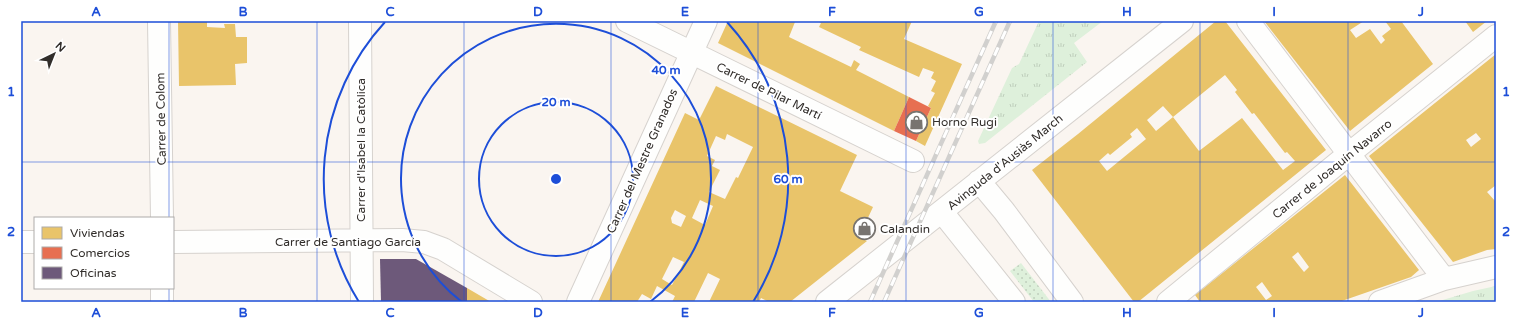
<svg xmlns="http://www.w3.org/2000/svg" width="1517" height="323" font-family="'Varela Round',sans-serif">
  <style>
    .grass { fill: url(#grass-dots) }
    .park { fill: url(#park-tufts) }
    .homes { fill: #e9c46a; fill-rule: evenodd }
    .shops { fill: #e76f51 }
    .offices { fill: #6d597a }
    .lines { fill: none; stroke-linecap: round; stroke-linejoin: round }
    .minor-casing { stroke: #d6d2ce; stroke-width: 24 }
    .minor { stroke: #fefefd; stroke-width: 22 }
    .rail-casing { stroke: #d1d0ce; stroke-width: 4.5 }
    .rail { stroke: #fff; stroke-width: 3; stroke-dasharray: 9; stroke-linecap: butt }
    .grid { fill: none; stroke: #1d4ed8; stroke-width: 1; stroke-opacity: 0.55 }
    .ring { fill: none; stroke: #1d4ed8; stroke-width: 2 }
    .labels { text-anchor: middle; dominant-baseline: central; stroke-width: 4; stroke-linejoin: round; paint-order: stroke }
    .street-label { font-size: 12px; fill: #322e2b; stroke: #fff }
    .poi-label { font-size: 12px; fill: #322e2b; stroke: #fff; text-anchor: start }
    .centre { fill: #1d4ed8; stroke: #fff; stroke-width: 2 }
    .ring-label { font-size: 12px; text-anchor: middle; font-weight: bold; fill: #1d4ed8; stroke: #fff; stroke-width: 4; stroke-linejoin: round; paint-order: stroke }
    .neatline { fill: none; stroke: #1d4ed8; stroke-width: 1.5 }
    .grid-label { font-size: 13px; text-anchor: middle; font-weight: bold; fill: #1d4ed8 }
  </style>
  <defs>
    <pattern id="grass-dots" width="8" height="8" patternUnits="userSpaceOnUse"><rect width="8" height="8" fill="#def0db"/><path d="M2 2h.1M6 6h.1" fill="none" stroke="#bfcebc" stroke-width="1.8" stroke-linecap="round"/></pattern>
    <pattern id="park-tufts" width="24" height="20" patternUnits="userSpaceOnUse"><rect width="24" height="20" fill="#def0db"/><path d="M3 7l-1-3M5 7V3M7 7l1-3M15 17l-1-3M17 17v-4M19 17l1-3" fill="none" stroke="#bfcebc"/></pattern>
  </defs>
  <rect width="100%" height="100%" fill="#faf5f0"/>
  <!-- grass -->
  <path class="grass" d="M1021,263L1051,302H1034L1010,271Z"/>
  <!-- park -->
  <path class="park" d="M1039,21H1103L1074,43L1087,62L985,143L979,144L978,141L1012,68L1019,64Z
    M1496,286V302H1436L1473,291Z"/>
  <!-- homes -->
  <path class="homes" d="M178,21H207V27L225,28L224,24H235L236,37H247V63L235,64L236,85L179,86Z
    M728,21H794L795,22L789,37L851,67L854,60L860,64L856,70L909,97L894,131L718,43Z
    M817,21H912L904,39L962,64L925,146L916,141L931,108L928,106L935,93L931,91L936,81L931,78L934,72L923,68L919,77L859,50L861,47L819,27L821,23Z
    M1216,21H1225L1326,150L1138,302H1134L1032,170L1078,134ZM1225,75L1237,90L1235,92L1252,114L1254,113L1285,153L1287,152L1295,161L1283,170L1242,118L1199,151L1173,117ZM1163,106L1173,117L1156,131L1147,120ZM1137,128L1146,139L1107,171L1099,161L1108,153L1110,155L1132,137L1130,134Z
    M1264,21H1364L1350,30L1356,38L1370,29L1381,44L1385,40L1382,36L1391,29L1385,21H1401L1433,64L1350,131Z
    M1465,21H1487L1473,32Z
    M1496,54V185L1487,192L1496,202V249L1487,250L1453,262L1369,156ZM1476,133L1481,139L1471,147L1466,140Z
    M716,86L857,155L840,191L873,207L859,237L867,241L790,302H769L761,298L759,302H709L720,279L708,273L694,302H672L675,296L657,286L651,299L642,294L637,302H598L685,113L699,120ZM727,134L753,147L738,178L736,177L725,199L709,192L720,170L712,166L715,160L707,156L716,136L725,140ZM700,200L713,206L705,225L692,218ZM675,210L686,216L681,227L672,223L671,218ZM673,257L684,262L672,285L662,279Z
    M1345,175L1419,270L1411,277L1339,302H1200L1195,295ZM1298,252L1309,267L1304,272L1292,257ZM1262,282L1272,296L1266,300L1256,287Z
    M467,288L491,302H467Z"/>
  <!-- shops -->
  <path class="shops" d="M909,97L931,108L916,141L894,131Z"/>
  <!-- offices -->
  <path class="offices" d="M380,259H416L467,288V302H381Z"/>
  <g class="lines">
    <defs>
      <path id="minor" d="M159,21L162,218
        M360,21L362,302
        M627,21L913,161
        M1248,21L1444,279
        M979,181L1004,211L1072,302
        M942,212L1014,302
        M21,242H35
        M173,242L402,240L424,242L443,249L531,302
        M162,288V302
        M578,302L706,21
        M827,302L1182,21
        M1168,302L1350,153L1496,36
        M1380,302L1444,279L1496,267"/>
    </defs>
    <!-- minor casing -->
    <use href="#minor" class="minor-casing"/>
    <!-- minor -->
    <use href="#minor" class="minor"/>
    <defs>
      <path id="rail" d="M870,302L996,21
        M884,302L1010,21"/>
    </defs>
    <!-- rail casing -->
    <use href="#rail" class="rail-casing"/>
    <!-- rail -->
    <use href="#rail" class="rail"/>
  </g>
  <!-- grid -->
  <path class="grid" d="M169,21V218M317,21V302M464,21V302M611,21V302M758,21V302M906,21V302M1053,21V302M1200,21V302M1348,21V302M21,162H1496M169,288V302"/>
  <!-- distance rings -->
  <g class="ring">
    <circle cx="556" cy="179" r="77"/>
    <path d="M462 302A155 155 0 1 1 650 302"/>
    <path d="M359 302A232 232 0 0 1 385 22M727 22A232 232 0 0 1 753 302"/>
  </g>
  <!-- icons -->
  <defs>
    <symbol id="shop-ring" viewBox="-11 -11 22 22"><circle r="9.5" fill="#fff" stroke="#787470" stroke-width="1.5"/><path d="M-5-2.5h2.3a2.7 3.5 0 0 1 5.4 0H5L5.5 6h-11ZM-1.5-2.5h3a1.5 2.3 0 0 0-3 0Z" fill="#787470"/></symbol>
  </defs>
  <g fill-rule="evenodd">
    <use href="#shop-ring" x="904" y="110" width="25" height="25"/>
    <use href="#shop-ring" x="852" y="216" width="25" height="25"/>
  </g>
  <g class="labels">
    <!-- street labels -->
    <g class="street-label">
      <text transform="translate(769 91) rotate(26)">Carrer de Pilar Martí</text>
      <text transform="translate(161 119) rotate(-91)">Carrer de Colom</text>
      <text transform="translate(361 150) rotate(-90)">Carrer d'Isabel la Catòlica</text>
      <text transform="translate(642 161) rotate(-66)">Carrer del Mestre Granados</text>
      <text transform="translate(1005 162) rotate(-39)">Avinguda d'Ausiàs March</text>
      <text transform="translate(1332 169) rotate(-39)">Carrer de Joaquín Navarro</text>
      <text x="348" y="242">Carrer de Santiago García</text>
    </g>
    <!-- poi labels -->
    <g class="poi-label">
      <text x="932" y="122">Horno Rugi</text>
      <text x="880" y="229">Calandin</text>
    </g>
  </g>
  <circle cx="556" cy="179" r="6" class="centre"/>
  <g class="ring-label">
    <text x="666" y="74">40 m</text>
    <text x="556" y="106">20 m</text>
    <text x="788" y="183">60 m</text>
  </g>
  <!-- border -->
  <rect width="1517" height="323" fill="none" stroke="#ffffff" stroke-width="44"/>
  <!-- legend -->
  <rect x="34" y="217" width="140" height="72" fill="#ffffff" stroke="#adabaa"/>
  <rect x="42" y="227" width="20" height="12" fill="#e9c46a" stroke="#adabaa"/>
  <text x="70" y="237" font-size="12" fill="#322e2b">Viviendas</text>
  <rect x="42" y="247" width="20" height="12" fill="#e76f51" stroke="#adabaa"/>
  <text x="70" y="257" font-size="12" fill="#322e2b">Comercios</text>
  <rect x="42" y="267" width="20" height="12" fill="#6d597a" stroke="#adabaa"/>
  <text x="70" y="277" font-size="12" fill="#322e2b">Oficinas</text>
  <!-- north arrow -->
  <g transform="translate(54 54) rotate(43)" stroke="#ffffff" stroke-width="3" paint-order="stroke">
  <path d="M0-3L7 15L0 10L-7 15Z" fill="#322e2b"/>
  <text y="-6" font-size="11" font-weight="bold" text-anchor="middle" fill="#322e2b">N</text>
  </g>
  <rect x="22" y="22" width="1473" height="279" class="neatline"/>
  <g class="grid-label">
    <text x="96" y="16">A</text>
    <text x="243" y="16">B</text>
    <text x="390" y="16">C</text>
    <text x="538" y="16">D</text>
    <text x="685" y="16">E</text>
    <text x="832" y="16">F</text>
    <text x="979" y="16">G</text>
    <text x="1127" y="16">H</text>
    <text x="1274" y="16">I</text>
    <text x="1421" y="16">J</text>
    <text x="11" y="96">1</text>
    <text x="1506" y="96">1</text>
    <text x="11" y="236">2</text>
    <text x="1506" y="236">2</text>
    <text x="96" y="317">A</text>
    <text x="243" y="317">B</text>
    <text x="390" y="317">C</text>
    <text x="538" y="317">D</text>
    <text x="685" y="317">E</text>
    <text x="832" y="317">F</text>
    <text x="979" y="317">G</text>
    <text x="1127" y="317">H</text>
    <text x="1274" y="317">I</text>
    <text x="1421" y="317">J</text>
  </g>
</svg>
